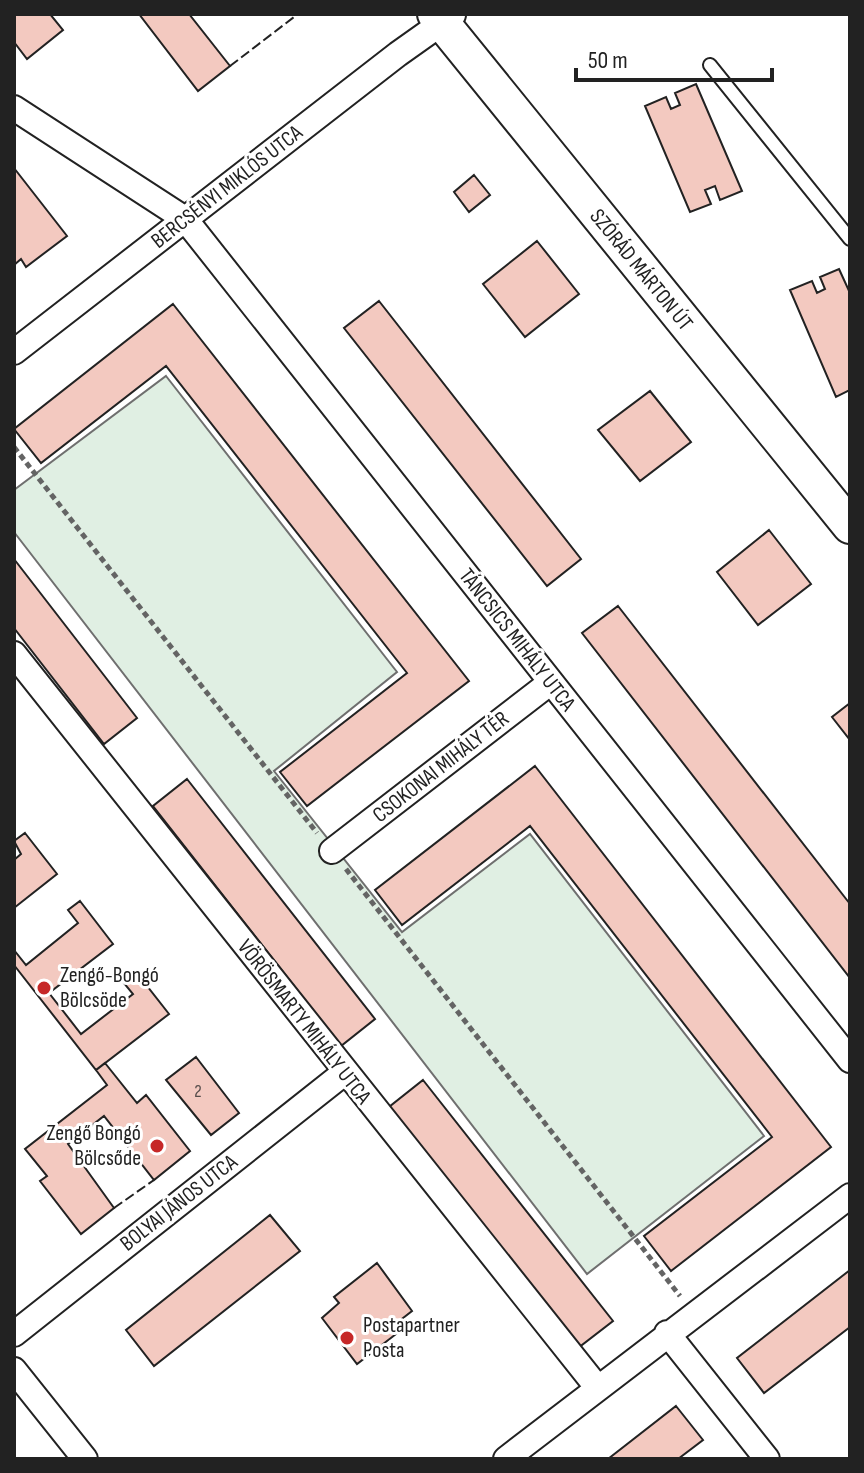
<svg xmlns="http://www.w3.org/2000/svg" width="864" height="1473" font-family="'Sofia Sans Condensed',sans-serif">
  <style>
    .green { fill: #e0efe3; stroke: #6f6f6f; stroke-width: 2 }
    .building { fill: #f3c9c0; stroke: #222; stroke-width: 2 }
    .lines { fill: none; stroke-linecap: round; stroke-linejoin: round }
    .lane-casing { stroke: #222; stroke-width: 16 }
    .street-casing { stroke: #222; stroke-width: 28 }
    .secondary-casing { stroke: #222; stroke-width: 38 }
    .path { stroke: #646464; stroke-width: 5; stroke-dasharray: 6 4; stroke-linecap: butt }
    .lane { stroke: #fff; stroke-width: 12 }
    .street { stroke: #fff; stroke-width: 24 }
    .secondary { stroke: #fff; stroke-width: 34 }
    .fence { stroke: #222; stroke-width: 2; stroke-dasharray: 10 4; stroke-linecap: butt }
    .poi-dot { fill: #c62828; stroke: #fff; stroke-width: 3 }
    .labels { text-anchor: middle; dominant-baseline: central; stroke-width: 6; stroke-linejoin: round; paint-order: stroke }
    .number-label { font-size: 18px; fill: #564c4a }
    .street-label { font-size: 22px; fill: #222; stroke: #fff }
    .poi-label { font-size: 22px; fill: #222; stroke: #fff; text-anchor: start }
  </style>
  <rect width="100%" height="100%" fill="#fff"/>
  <!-- green -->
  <path class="green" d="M166,376L397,672L274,771L402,932L530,834L764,1136L587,1274L14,532V490Z"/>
  <!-- building -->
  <path class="building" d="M14,14H50L63,30L27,59L14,42Z
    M139,14H189L230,66L198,91Z
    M696,84L742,191L720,200L715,186L705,190L711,204L690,212L645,106L666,97L671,109L680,105L675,93Z
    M14,168L67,236L26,267L21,259L14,265Z
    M474,175L490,195L469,212L454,192Z
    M537,241L579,294L525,337L483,284Z
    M839,269L850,293V390L836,397L790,290L812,281L817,293L825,289L820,277Z
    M379,301L581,559L547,586L344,328Z
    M173,304L469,681L307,806L280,772L407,673L166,366L41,463L14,429Z
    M650,391L691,442L640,481L598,430Z
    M769,530L811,584L758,625L717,572Z
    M14,559L137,718L104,744L14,628Z
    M618,606L850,904V978L582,633Z
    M850,703V740L832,717Z
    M535,766L831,1147L671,1271L644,1236L772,1137L530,826L402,925L375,890Z
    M187,779L375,1019L341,1046L153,806Z
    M25,833L57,874L14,908V860L21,854L14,841Z
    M80,901L113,944L49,993L81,1034L133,994L123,982L136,972L169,1014L96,1070L14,965V950L26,965L78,923L68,910Z
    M196,1057L239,1113L211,1135L166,1080Z
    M105,1063L137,1103L146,1095L190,1151L154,1180L104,1116L68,1144L114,1208L81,1234L40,1181L47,1176L25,1149L107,1085L96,1070Z
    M423,1080L613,1321L578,1348L389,1107Z
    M270,1215L300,1251L154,1366L126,1330Z
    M377,1263L412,1311L394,1325L400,1331L357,1364L322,1318L339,1303L334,1297Z
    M850,1270V1327L764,1393L737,1358Z
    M676,1406L703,1440L678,1459H608Z"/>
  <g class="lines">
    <defs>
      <path id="lane" d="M710,65L850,239"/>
      <path id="street" d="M14,108L185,219L850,1060
        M14,352L398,54L453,15
        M14,654L597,1387
        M332,851L551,682
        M667,1333L767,1459
        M14,1334L344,1073
        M14,1370L85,1459
        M506,1459L850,1196"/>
      <path id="secondary" d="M435,14L850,526"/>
    </defs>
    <!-- lane casing -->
    <use href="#lane" class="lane-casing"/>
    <!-- street casing -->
    <use href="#street" class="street-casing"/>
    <!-- secondary casing -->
    <use href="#secondary" class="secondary-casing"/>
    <!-- path -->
    <path class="path" d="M14,447L317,833
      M346,869L680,1296"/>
    <!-- lane -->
    <use href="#lane" class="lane"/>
    <!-- street -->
    <use href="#street" class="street"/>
    <!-- secondary -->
    <use href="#secondary" class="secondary"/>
    <!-- fence -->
    <path class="fence" d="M230,66L298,14
      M114,1208L154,1180"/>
  </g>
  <!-- markers -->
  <g class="poi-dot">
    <circle cx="44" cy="988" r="8"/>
    <circle cx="157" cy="1146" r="8"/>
    <circle cx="347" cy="1338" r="8"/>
  </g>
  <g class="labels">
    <!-- number labels -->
    <g class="number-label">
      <text x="198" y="1091">2</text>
    </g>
    <!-- street labels -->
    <g class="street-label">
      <text transform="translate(227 187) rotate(-38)">BERCSÉNYI MIKLÓS UTCA</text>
      <text transform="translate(641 270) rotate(51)">SZÓRÁD MÁRTON ÚT</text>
      <text transform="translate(517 640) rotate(52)">TÁNCSICS MIHÁLY UTCA</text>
      <text transform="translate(441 767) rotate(-38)">CSOKONAI MIHÁLY TÉR</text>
      <text transform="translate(304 1022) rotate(52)">VÖRÖSMARTY MIHÁLY UTCA</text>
      <text transform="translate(179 1203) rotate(-38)">BOLYAI JÁNOS UTCA</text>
    </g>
    <!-- poi labels -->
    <g class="poi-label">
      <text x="60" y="975">Zengő-Bongó<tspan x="60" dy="25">Bölcsöde</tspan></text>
      <text x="141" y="1133" text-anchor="end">Zengő Bongó<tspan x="141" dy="25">Bölcsőde</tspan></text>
      <text x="363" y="1325">Postapartner<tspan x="363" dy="25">Posta</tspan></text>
    </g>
  </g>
  <!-- border -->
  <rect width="864" height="1473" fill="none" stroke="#222222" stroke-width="32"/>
  <!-- scale -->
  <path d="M576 68v12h196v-12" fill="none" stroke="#222222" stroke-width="4"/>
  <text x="588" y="68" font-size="24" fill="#222222" stroke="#ffffff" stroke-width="6" paint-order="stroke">50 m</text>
</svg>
